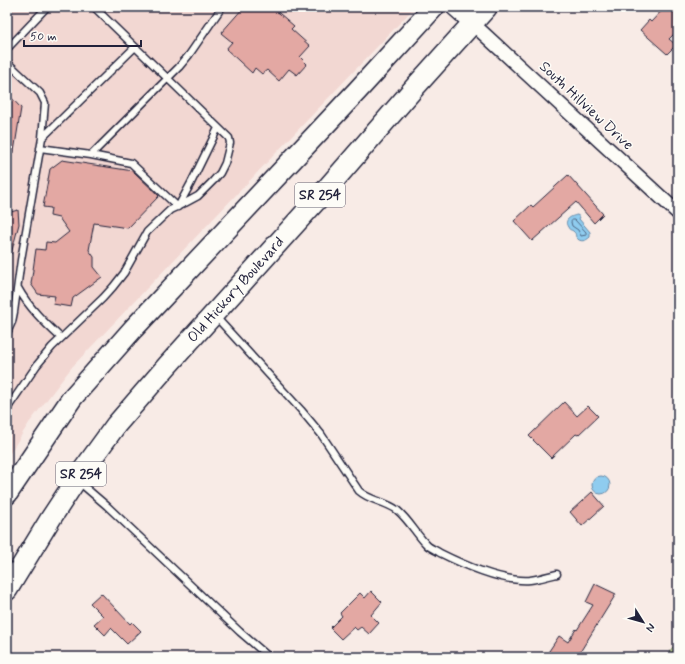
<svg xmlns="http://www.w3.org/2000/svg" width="685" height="664" font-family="Mynerve,sans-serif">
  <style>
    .built { fill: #f2d7d2 }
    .green { fill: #cee59a; stroke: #78846a }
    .water { fill: #8fccef; stroke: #6388a7 }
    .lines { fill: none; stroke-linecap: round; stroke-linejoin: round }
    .shore { stroke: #4e6683; stroke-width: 1 }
    .building { fill: #e3a8a3; stroke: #22223b }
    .service-casing { stroke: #22223b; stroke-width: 9 }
    .minor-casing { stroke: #22223b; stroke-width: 16 }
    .tertiary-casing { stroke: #22223b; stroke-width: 19 }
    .primary-casing { stroke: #22223b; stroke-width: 23 }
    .service { stroke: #fdfcf7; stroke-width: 6 }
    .minor { stroke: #fdfcf7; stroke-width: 13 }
    .tertiary { stroke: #fdfcf7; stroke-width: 16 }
    .primary { stroke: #fdfcf7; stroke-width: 20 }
    .labels { text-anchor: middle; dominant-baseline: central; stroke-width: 3; stroke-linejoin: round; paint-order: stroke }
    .shield { fill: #fdfcf7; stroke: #646373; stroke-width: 1 }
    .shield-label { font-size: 14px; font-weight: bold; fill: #22223b }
    .street-label { font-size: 15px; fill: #22223b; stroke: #fdfcf7 }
  </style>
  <rect width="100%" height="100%" fill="#f8ebe6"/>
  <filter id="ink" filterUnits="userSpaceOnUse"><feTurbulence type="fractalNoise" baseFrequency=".025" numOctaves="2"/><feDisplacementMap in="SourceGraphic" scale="8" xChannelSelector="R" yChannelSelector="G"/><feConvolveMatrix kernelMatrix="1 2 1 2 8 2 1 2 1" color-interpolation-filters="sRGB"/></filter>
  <g filter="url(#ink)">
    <!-- built -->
    <path class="built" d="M7,7H415L72,367L29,423L7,458Z"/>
    <!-- green -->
    <path class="green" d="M678,641V657H665Z"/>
    <!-- water -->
    <path class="water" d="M577,215L580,217L579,219L590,232V237C586,241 580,243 576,237C575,233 576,234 573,231C570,229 570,231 568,227C563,220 571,216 577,215Z
      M592 485a9 9 0 1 1 18 0a9 9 0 1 1-18 0Z"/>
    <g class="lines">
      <!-- shore -->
      <path class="shore" d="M573,220H575L586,232V235L581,236L578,230L572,226L571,222Z"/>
    </g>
    <!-- building -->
    <path class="building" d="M244,7H272L294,26L291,29L310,46L300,57L307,64L297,75L289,69L279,81L267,70L262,74L255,68L252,73L226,49L232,42L221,33Z
      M665,7H678V30L669,39L676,45L667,54L640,30L649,20L651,22Z
      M7,93L21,108L14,152H7Z
      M62,160L133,171L159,196L128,228L94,223L89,250L94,257V267L102,277L73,298L71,307L53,304L55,296L38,294L31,284L36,249L45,250L46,242L55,243L69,232L59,218L50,216L51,208L43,207L50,169Z
      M568,175L603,214L594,223L576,202L532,241L514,221L531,205L533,207Z
      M18,210L19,224L11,254L7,253V213Z
      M564,402L577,416L588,406L598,416L578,435L576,434L551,458L529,436Z
      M592,492L604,506L582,526L570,512Z
      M595,584L616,594L577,657H545L559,636L568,642L576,629L577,630L593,605L586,602Z
      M371,591L382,602L371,615L379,623L369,634L361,627L357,630L354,627L341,639L330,628L342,616L340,613L360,593L365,598Z
      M101,593L130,624L132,622L141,631L127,644L111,628L105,635L94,624L103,616L90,603Z"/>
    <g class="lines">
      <defs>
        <path id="service" d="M7,49L47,7
          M7,62L40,93L45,103L42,138L21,260L14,312L12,322L7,333
          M42,138L135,47
          M40,148L91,155L131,163L178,207L191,183L218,128
          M91,155L179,67L189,55L222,7
          M18,288C29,308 45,323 61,338
          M216,317L301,410L321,434L359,491C370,501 385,501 397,510C409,520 416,534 427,545C430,548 436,550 440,553C464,565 503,582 530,580C539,579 548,576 557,574
          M7,409L37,365L52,347L103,298L113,287L124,273L147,232L170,210L185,203L198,196L213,181L220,173L225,163L230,143L229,138L94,7
          M79,482L107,506L240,632L269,657"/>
        <path id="minor" d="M472,23L678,213"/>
        <path id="tertiary" d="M454,7L472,23"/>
        <path id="primary" d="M7,494L72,398L133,329L358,90L434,7
          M7,590L51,518L76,480L116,425L167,366L323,193L415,87L487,7"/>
      </defs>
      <!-- service casing -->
      <use href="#service" class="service-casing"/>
      <!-- minor casing -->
      <use href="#minor" class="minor-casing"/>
      <!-- tertiary casing -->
      <use href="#tertiary" class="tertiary-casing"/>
      <!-- primary casing -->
      <use href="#primary" class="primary-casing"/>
      <!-- service -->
      <use href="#service" class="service"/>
      <!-- minor -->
      <use href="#minor" class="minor"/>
      <!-- tertiary -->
      <use href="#tertiary" class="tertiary"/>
      <!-- primary -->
      <use href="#primary" class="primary"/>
    </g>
  </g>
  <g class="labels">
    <!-- shield labels -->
    <g class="shield">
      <rect x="295" y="183" width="50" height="24" rx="3"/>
      <rect x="56" y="462" width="50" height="24" rx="3"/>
    </g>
    <g class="shield-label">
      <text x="320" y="195">SR 254</text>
      <text x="81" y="474">SR 254</text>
    </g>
    <!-- street labels -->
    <g class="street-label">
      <text transform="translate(586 106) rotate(43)">South Hillview Drive</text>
      <text transform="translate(236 290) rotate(-48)">Old Hickory Boulevard</text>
    </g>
  </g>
  <!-- margin -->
  <rect width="685" height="664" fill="none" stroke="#fdfcf7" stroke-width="24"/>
  <rect x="12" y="12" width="661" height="640" fill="none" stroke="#22223b" stroke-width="1.5" filter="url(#ink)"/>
  <!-- north arrow -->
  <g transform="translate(643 622) rotate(127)" stroke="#fdfcf7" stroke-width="3" paint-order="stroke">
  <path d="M0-3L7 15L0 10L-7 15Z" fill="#22223b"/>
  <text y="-6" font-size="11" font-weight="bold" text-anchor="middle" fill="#22223b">N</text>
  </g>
  <!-- scale -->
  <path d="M24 40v6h117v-6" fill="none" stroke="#22223b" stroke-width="2"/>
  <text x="30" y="40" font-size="12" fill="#22223b" stroke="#fdfcf7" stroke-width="3" paint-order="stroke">50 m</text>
</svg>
